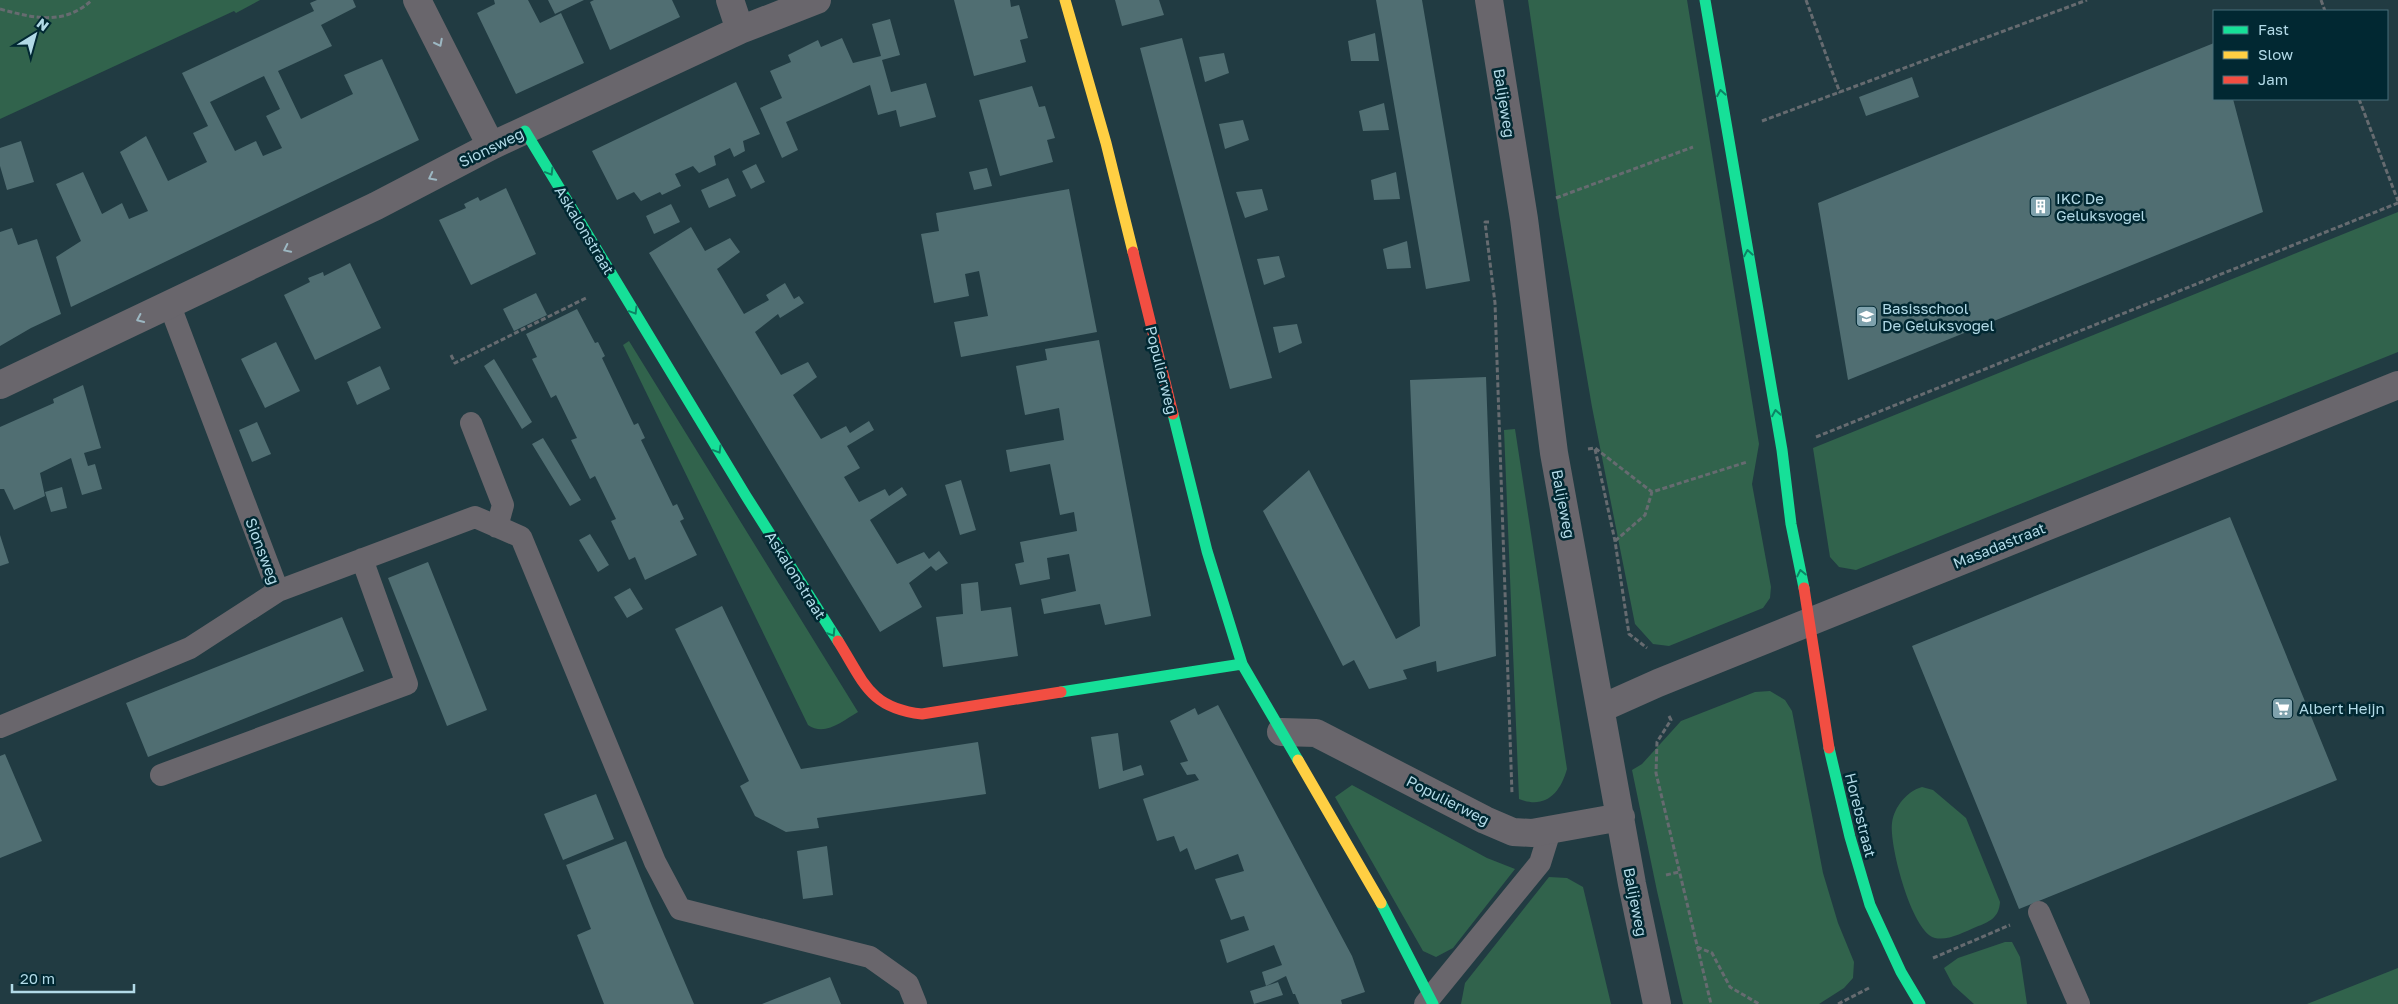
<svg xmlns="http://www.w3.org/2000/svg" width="2398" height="1004" font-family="'Golos Text',sans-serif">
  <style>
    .green { fill: #31634c }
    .building { fill: #506e72; fill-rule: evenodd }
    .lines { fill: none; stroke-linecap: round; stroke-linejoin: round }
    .path { stroke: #666b70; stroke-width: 3; stroke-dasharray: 5 2.5; stroke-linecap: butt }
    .lane { stroke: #69666c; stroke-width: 22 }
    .street { stroke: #69666c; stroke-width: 28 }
    .fast { stroke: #16e098; stroke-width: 11 }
    .slow { stroke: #ffcf43; stroke-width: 11 }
    .jam { stroke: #f24e42; stroke-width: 11 }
    .oneway { stroke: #9cb7c2 }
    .oneway2 { stroke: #0c8465 }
    .labels { text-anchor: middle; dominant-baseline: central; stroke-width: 5; stroke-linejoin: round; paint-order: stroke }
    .street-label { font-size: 15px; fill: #b2dae7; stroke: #012832 }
    .poi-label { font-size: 15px; fill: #b2dae7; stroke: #012832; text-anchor: start }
  </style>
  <rect width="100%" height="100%" fill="#213b42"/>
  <!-- green -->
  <path class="green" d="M0,0H260L236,13L234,11L0,119Z
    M1528,0H1687L1759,444L1752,484L1771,587L1770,598L1763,608L1669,646L1653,644L1635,624L1592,407L1559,214Z
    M2398,212V352L1856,570L1839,567L1830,557L1813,448Z
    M629,341L858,712C842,721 825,737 808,725L625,349L623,345Z
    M1515,429L1567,769C1560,794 1545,809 1519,799L1504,430Z
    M1770,691L1785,700L1792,711L1823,873L1838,923L1854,962L1853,978L1844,988L1819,1004H1683L1657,891L1632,770L1642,764L1681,721L1755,692Z
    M1352,785L1487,858L1515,869L1453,948L1436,957L1423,951L1335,797Z
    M1922,787L1933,790L1966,818L2000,902C1999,918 1989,922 1976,927C1964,932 1948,941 1935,938C1912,933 1889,845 1892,823C1894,807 1907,791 1922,787Z
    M1549,877L1567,878L1583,887L1611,1004H1461L1465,983Z
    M2005,942H2012L2020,957L2027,1004H1974L1953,985L1944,968L1958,958Z
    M2398,968V1004H2307Z"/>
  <!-- building -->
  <path class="building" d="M317,0H353L356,7L321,25L332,46L278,71L301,119L353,94L344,75L382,59L419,140L71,307L56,257L81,241L56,184L83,172L102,214L122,203L129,219L148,211L120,152L146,136L168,181L207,162L193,133L208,126L182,73L314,11L310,3ZM264,76L280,109L266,116L282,148L263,156L256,141L235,151L210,102Z
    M494,0H528L540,23L561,13L584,63L516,94L477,13L495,4Z
    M548,0H584L555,14Z
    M594,0H672L680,17L610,50L590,2Z
    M954,0H1010L1011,7L1019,5L1028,38L1020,40L1026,62L974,76Z
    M1115,0H1159L1164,15L1122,26Z
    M1376,0H1422L1470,281L1426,289Z
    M890,19L900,55L882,60L891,92L926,83L936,117L900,127L896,110L878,115L870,85L786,122L798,150L782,158L760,108L782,98L770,71L791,62L788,55L818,40L821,47L842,38L853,63L881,56L872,24Z
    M1375,33L1379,61H1351L1348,41Z
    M1182,38L1272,378L1230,389L1140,48Z
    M2214,43V99H2233L2263,212L1848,380L1818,203Z
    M1224,53L1229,73L1205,82L1199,57Z
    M1912,77L1919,97L1866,116L1859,97Z
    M736,82L760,134L743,141L745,151L734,157L730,148L714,156L716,165L699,173L693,166L675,174L681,186L662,195L660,192L641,201L634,192L617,200L592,151Z
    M1032,86L1039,107L1045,106L1055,138L1047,140L1053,162L1000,176L979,100Z
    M1384,103L1389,130L1363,131L1359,111Z
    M1243,120L1249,140L1225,149L1219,124Z
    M21,141L34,182L7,190L0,166V148Z
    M756,164L765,182L751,189L742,171Z
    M987,168L992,186L974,190L969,172Z
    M1396,172L1400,199L1374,200L1371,180Z
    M728,178L736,196L709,208L701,190Z
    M506,188L536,254L471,285L439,220L466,208L464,204L478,197L480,201Z
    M1069,189L1097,332L961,357L954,322L988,316L979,271L965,274L969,296L934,303L921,234L939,231L936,213Z
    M1262,189L1268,210L1245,218L1236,192Z
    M671,204L680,222L654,234L646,216Z
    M691,227L705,251L730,238L740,252L717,269L744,314L769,300L766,295L785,283L794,299L799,296L804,303L780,318L778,314L755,332L781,375L808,362L817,377L793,395L821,439L846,426L850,433L869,421L874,430L847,446L860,468L844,477L859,502L885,489L889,496L902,487L907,495L870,520L897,564L924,552L929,559L939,551L948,563L936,571L931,566L909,583L922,607L880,632L649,253Z
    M12,228L18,245L37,239L61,314L31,328L0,346V232Z
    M1407,241L1411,268L1387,269L1383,249Z
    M1279,256L1285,277L1264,285L1257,259Z
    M350,263L381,328L315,360L284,295L310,282L308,278L323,272L324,276Z
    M536,293L547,315L514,331L503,309Z
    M577,309L595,343L598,342L605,356L602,358L634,425L638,423L645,438L641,440L673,506L677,504L684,519L680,521L697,555L645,580L635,557L629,560L611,521L616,519L595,476L590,479L571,440L577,438L556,395L551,398L532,359L537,357L526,334Z
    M1297,324L1302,343L1279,353L1273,327Z
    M1099,340L1151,616L1105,625L1100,604L1044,614L1041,599L1076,591L1069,554L1047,558L1050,579L1020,585L1015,564L1024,562L1020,542L1077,531L1074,512L1060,515L1050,464L1010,472L1006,450L1064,440L1059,408L1025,415L1016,366L1047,360L1045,349Z
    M276,342L300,391L265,408L241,359Z
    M494,359L532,422L522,429L484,366Z
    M380,366L390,389L357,405L347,382Z
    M1486,377L1496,656L1437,672L1436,661L1403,670L1407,679L1369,689L1354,660L1343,666L1263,511L1309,470L1396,639L1420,626L1410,380Z
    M83,385L101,448L84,453L88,466L95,464L102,489L82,495L71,458L40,473L45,496L14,510L4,489H0V427L54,403L53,399Z
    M257,422L271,454L252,462L239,430Z
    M543,438L581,500L570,506L532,444Z
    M961,480L976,530L960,535L945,485Z
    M62,487L67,508L51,512L45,492Z
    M2230,517L2337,780L2019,909L1912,646Z
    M590,534L609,565L598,572L579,540Z
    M0,535L9,563L0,566Z
    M428,562L487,710L447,726L388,578Z
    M978,582L981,611L1011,607L1018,656L943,667L936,617L963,614L961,584Z
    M630,588L643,609L627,618L614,597Z
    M722,606L801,769L978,742L986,794L817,818L819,828L786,832L755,816L740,786L749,781L675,629Z
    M342,617L364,671L148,757L126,703Z
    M1218,705L1352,956L1365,992L1341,1000L1342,1004H1299L1295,994H1293L1286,976L1266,986L1278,982L1283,995L1254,1004L1250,991L1266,986L1262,972L1282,965L1274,945L1227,963L1220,940L1249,930L1244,916L1231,920L1215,879L1244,871L1238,854L1195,870L1187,848L1180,852L1174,836L1157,841L1143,799L1199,780L1195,774L1187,775L1180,763L1188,761L1170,721L1195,708L1198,715Z
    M1118,733L1123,771L1141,765L1144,775L1099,789L1091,737Z
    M5,754L42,841L0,858V756Z
    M596,794L614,839L563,860L544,814Z
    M626,841L652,906L694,1004H604L577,935L591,929L566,865Z
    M827,846L833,895L803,899L797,851Z
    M830,977L841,1004H762Z"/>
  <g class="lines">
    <!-- path -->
    <path class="path" d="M1806,0L1840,93
      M2321,0L2325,11
      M0,9C33,18 64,26 92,0
      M2359,99L2398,201
      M1762,121L2087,0
      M1556,198L1693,147
      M1489,222H1485L1495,303L1512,794
      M451,355L455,363L586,298
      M1816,437L2398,203
      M1588,449L1595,448L1652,492L1747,462
      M1595,449L1615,541L1629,634L1647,648
      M1615,541L1645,515L1652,492
      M1669,716L1671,720L1657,742L1656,773L1711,1004
      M1666,875L1679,872
      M1697,947L1712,953L1730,987L1759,1004
      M1933,958L2010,925
      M1838,1004L1869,988"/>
    <!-- lane -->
    <path class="lane" d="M471,423L503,505L497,527
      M278,591L475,517L521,537L655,862L680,909L870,957L908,984L916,1004
      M0,727L190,648L278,591L170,306
      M161,775L407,684L362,559
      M2039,912L2079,1004
      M1425,1004L1540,863L1550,831"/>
    <!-- street -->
    <path class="street" d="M417,0L491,146
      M730,0L740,30
      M1489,0L1524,219L1554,453L1632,884L1657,1004
      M0,385L376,206L491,146L740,30L817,0
      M1602,708L1658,683L2398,385
      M1281,732L1316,733L1485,820L1513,832L1532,833L1621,817"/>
    <!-- fast -->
    <path class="fast" d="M1705,0L1782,450L1791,524L1804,588
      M525,131L746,496L838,641
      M1173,414L1207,551L1242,664L1298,760
      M1061,692L1242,664
      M1829,748L1850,837L1870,905L1901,972L1920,1004
      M1381,903L1433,1004"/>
    <!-- slow -->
    <path class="slow" d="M1065,0L1106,143L1133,252
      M1298,760L1381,903"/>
    <!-- jam -->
    <path class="jam" d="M1133,252L1173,414
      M1804,588L1829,748
      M838,641C864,682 869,708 922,714L1061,692"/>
  </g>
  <!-- one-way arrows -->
  <defs><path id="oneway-chevron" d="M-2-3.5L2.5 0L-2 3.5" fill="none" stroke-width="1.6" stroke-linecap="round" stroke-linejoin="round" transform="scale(1.25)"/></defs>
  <g class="oneway">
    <use href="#oneway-chevron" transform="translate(439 43) rotate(63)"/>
    <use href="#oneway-chevron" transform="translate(432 177) rotate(153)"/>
    <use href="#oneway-chevron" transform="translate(287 249) rotate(154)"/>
    <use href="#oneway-chevron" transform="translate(140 319) rotate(155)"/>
  </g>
  <g class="oneway2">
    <use href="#oneway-chevron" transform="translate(1721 93) rotate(-100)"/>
    <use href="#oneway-chevron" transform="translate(550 172) rotate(59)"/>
    <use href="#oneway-chevron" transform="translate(1748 253) rotate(-100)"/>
    <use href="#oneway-chevron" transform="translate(634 311) rotate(59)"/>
    <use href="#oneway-chevron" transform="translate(1776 413) rotate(-100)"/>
    <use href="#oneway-chevron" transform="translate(718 450) rotate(59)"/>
    <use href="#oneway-chevron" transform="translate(1801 573) rotate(-102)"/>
    <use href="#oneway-chevron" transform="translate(832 633) rotate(58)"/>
  </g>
  <!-- icons -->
  <defs>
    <symbol id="building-square" viewBox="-11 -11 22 22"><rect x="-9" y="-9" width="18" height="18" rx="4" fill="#7fa2ad" stroke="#012832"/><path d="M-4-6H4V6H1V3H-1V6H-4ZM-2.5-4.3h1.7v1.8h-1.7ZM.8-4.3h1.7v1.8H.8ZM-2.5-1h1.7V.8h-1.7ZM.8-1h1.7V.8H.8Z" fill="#fff"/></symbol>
    <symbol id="school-square" viewBox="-11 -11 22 22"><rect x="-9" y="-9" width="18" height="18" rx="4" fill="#7fa2ad" stroke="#012832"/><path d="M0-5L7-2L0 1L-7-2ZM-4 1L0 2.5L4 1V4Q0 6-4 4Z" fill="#fff"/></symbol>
    <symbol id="supermarket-square" viewBox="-11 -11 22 22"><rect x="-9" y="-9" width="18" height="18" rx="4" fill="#7fa2ad" stroke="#012832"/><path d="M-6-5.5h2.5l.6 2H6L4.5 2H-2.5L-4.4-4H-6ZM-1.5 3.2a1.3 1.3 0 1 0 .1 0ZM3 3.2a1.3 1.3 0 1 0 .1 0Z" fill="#fff"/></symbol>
  </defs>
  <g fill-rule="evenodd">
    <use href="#building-square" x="2028" y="194" width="25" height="25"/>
    <use href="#school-square" x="1854" y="304" width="25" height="25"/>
    <use href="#supermarket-square" x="2270" y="696" width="25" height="25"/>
  </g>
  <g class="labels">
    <!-- street labels -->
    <g class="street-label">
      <text transform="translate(1505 103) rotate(81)">Balijeweg</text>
      <text transform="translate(491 147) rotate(-26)">Sionsweg</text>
      <text transform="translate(585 230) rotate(59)">Askalonstraat</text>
      <text transform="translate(1162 370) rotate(76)">Populierweg</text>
      <text transform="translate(1564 504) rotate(79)">Balijeweg</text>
      <text transform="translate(1999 545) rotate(-22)">Masadastraat</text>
      <text transform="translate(263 551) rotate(69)">Sionsweg</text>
      <text transform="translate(796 575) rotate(58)">Askalonstraat</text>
      <text transform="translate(1448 800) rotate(27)">Populierweg</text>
      <text transform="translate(1861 815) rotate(76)">Horebstraat</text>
      <text transform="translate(1636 902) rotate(79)">Balijeweg</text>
    </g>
    <!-- poi labels -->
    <g class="poi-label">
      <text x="2056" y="198">IKC De<tspan x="2056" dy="17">Geluksvogel</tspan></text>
      <text x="1882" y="308">Basisschool<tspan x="1882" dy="17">De Geluksvogel</tspan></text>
      <text x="2299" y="708">Albert Heijn</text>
    </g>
  </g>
  <!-- legend -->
  <rect x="2213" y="10" width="175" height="90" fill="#012832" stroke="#486f7a"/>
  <rect x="2223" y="26" width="25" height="8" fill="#16e098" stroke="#486f7a"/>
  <text x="2258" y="35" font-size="15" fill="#b2dae7">Fast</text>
  <rect x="2223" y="51" width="25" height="8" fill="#ffcf43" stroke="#486f7a"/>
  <text x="2258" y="60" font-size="15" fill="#b2dae7">Slow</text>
  <rect x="2223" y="76" width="25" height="8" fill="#f24e42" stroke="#486f7a"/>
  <text x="2258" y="85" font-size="15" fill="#b2dae7">Jam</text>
  <!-- north arrow -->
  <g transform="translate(35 35) rotate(37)" stroke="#012832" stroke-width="4" paint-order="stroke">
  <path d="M0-4L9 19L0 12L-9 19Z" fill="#b2dae7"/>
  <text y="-8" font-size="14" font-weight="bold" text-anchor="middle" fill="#b2dae7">N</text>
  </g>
  <!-- scale -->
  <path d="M12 984v8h122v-8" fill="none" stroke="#b2dae7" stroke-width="2.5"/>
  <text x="20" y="984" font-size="15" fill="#b2dae7" stroke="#012832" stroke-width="4" paint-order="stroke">20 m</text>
</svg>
